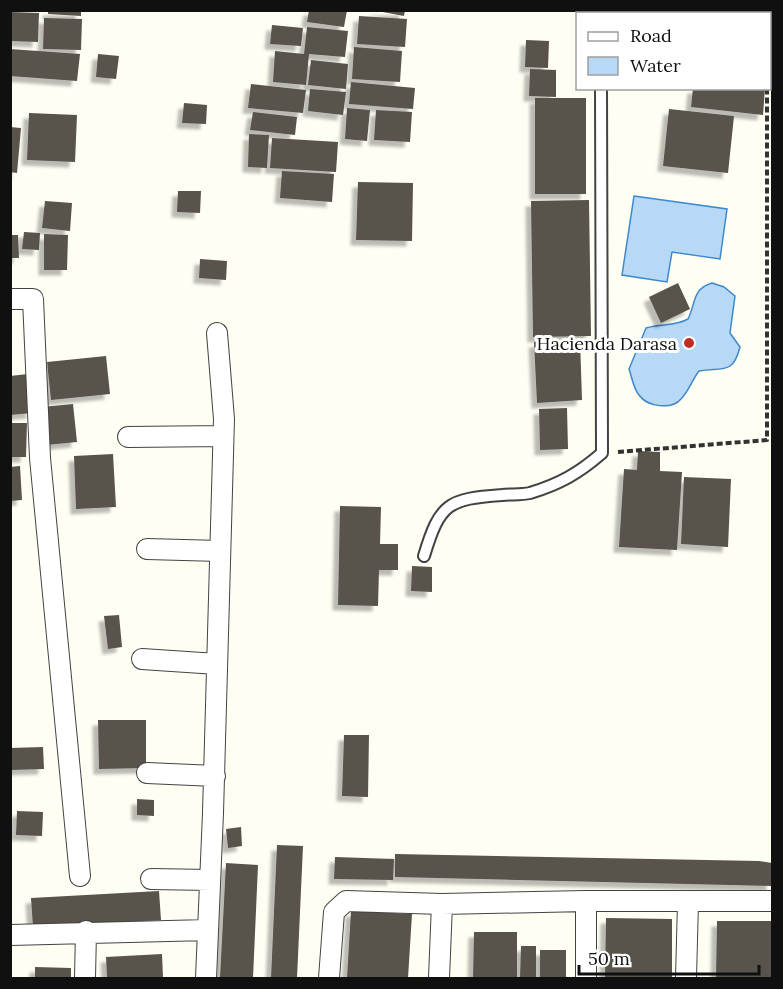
<svg xmlns="http://www.w3.org/2000/svg" width="783" height="989" font-family="Lora,serif">
  <style>
    .water { fill: #b7d9f6; stroke: #3e88ce; stroke-width: 1.5 }
    .building { fill: #59524c; filter: url(#shadow) }
    .lines { fill: none; stroke-linecap: round; stroke-linejoin: round }
    .service-casing { stroke: #434343; stroke-width: 14 }
    .minor-casing { stroke: #434343; stroke-width: 22 }
    .path { stroke: #323232; stroke-width: 4; stroke-dasharray: 6 3; stroke-linecap: butt }
    .service { stroke: #fff; stroke-width: 10 }
    .minor { stroke: #fff; stroke-width: 20 }
    .poi-dot { fill: #c12d26; stroke: #fff; stroke-width: 2 }
    .labels { text-anchor: middle; dominant-baseline: central; stroke-width: 6; stroke-linejoin: round; paint-order: stroke }
    .poi-label { font-size: 18px; fill: #101010; stroke: #fff; text-anchor: end }
  </style>
  <defs>
    <filter id="shadow"><feDropShadow dx="-5.5" dy="5.5" stdDeviation="1.5" flood-color="#0004"/></filter>
  </defs>
  <rect width="100%" height="100%" fill="#fffef3"/>
  <!-- water -->
  <path class="water" d="M634,196L727,209L720,259L672,252L667,282L622,275Z
    M712,283L724,287L735,296L730,333L740,347C733,375 723,367 699,371C692,380 689,391 681,399C672,410 647,407 639,395C633,388 632,377 629,369L646,328C661,323 674,327 688,319C696,303 692,289 712,283Z"/>
  <!-- building -->
  <path class="building" d="M48,10H81V16L48,14Z
    M309,10H347L344,27L307,22Z
    M372,10H405L404,16Z
    M10,12L39,13L38,42L10,41Z
    M359,16L407,19L405,47L357,44Z
    M44,18L82,19L81,50L43,49Z
    M272,25L303,28L301,46L270,44Z
    M307,27L348,31L345,57L309,54L306,85L273,82L275,51L304,54Z
    M526,40L549,41L548,68L525,67Z
    M354,47L402,51L400,82L352,79Z
    M10,49L80,54L77,81L10,76Z
    M98,54L119,56L116,79L96,77Z
    M311,60L348,64L346,89L308,85Z
    M530,69L556,70V97L529,96Z
    M351,82L415,88L413,109L349,104Z
    M251,84L306,90L303,113L248,108Z
    M693,88H765L763,115L691,107Z
    M310,89L346,92L343,115L308,111Z
    M535,98H586V194H535Z
    M184,103L207,105L206,124L182,123Z
    M347,108L370,110L367,141L345,139Z
    M669,109L734,116L728,173L663,166Z
    M376,110L412,112L410,142L374,140Z
    M253,112L297,117L295,135L250,130Z
    M29,113L77,115L75,162L27,160Z
    M10,127L21,128L17,173L10,172Z
    M249,134L269,135L267,168L248,167Z
    M272,138L338,142L336,172L270,168Z
    M282,171L334,174L332,202L280,198Z
    M358,182L413,183L412,241L356,240Z
    M178,191H201L200,213L177,212Z
    M589,200L591,336L533,337L531,201Z
    M45,201L72,203L70,231L42,228Z
    M24,232L40,233L39,250L22,249Z
    M44,234L68,235L67,270H44Z
    M10,235H18L19,258H10Z
    M200,259L227,261L226,280L199,278Z
    M678,283L690,309L661,323L649,297Z
    M580,340L582,400L537,403L534,342Z
    M106,356L110,394L51,400L47,362Z
    M28,374L32,413L10,415V376Z
    M73,404L77,442L46,445L42,407Z
    M567,408L568,449L540,450L539,409Z
    M10,423H27L26,457H10Z
    M638,451L660,452V471L682,472L677,550L619,547L624,469L637,470Z
    M113,454L116,507L76,509L74,456Z
    M20,466L22,500L10,501V467Z
    M684,477L731,479L728,547L681,544Z
    M340,506L381,507L380,544H398V570H379L378,606L338,605Z
    M412,566L432,567V592L411,591Z
    M119,615L122,647L108,649L104,616Z
    M98,720H146V768L99,769Z
    M344,735H369L368,797L342,796Z
    M43,747L44,769L10,770V748Z
    M137,799L154,800V816L137,815Z
    M17,811L43,812L42,836L16,835Z
    M241,827L242,846L228,848L226,829Z
    M277,845L303,846L297,978H271Z
    M395,854L759,861L772,863V886L395,877Z
    M335,857L394,859L393,880L334,879Z
    M226,863L258,865L253,978H220Z
    M159,891L161,920L33,927L31,898Z
    M351,911L412,914L408,978H347Z
    M606,918L672,919V978H605Z
    M717,921H772V978H716Z
    M474,932H517V978H473Z
    M521,946H536V978H520Z
    M540,950H566V978H540Z
    M162,954L163,978H107L106,957Z
    M35,967L71,968V978H35Z"/>
  <g class="lines">
    <defs>
      <path id="service" d="M601,10V14
        M424,556C440,503 448,499 502,495C511,494 521,495 530,493C560,484 579,473 602,453L601,88"/>
      <path id="minor" d="M10,299H33L40,458L80,876
        M128,437L223,436
        M147,549L220,551
        M142,659L217,664
        M147,773L215,776
        M151,879L210,880
        M586,901V978
        M10,935L208,930
        M85,978L86,931
        M206,978L213,813L224,419L217,333
        M329,978L334,912L346,901L442,904L586,901H772
        M439,978L442,904
        M686,978L688,902"/>
    </defs>
    <!-- service casing -->
    <use href="#service" class="service-casing"/>
    <!-- minor casing -->
    <use href="#minor" class="minor-casing"/>
    <!-- path -->
    <path class="path" d="M770,64L772,30
      M618,452L767,440V88"/>
    <!-- service -->
    <use href="#service" class="service"/>
    <!-- minor -->
    <use href="#minor" class="minor"/>
  </g>
  <!-- markers -->
  <circle class="poi-dot" cx="689" cy="343" r="6"/>
  <g class="labels">
    <!-- poi labels -->
    <g class="poi-label">
      <text x="677" y="343">Hacienda Darasa</text>
    </g>
  </g>
  <!-- border -->
  <rect width="783" height="989" fill="none" stroke="#101010" stroke-width="24"/>
  <!-- legend -->
  <rect x="576" y="12" width="195" height="78" fill="#ffffff" stroke="#9f9f9f" stroke-width="1.5"/>
  <rect x="588" y="32" width="30" height="9" fill="#ffffff" stroke="#9f9f9f" stroke-width="1.5"/>
  <text x="630" y="42" font-size="18" fill="#101010">Road</text>
  <rect x="588" y="57" width="30" height="18" fill="#b7d9f6" stroke="#9f9f9f" stroke-width="1.5"/>
  <text x="630" y="72" font-size="18" fill="#101010">Water</text>
  <!-- scale -->
  <path d="M579 965v9h180v-9" fill="none" stroke="#101010" stroke-width="3"/>
  <text x="588" y="965" font-size="18" fill="#101010" stroke="#ffffff" stroke-width="4.5" paint-order="stroke">50 m</text>
</svg>
